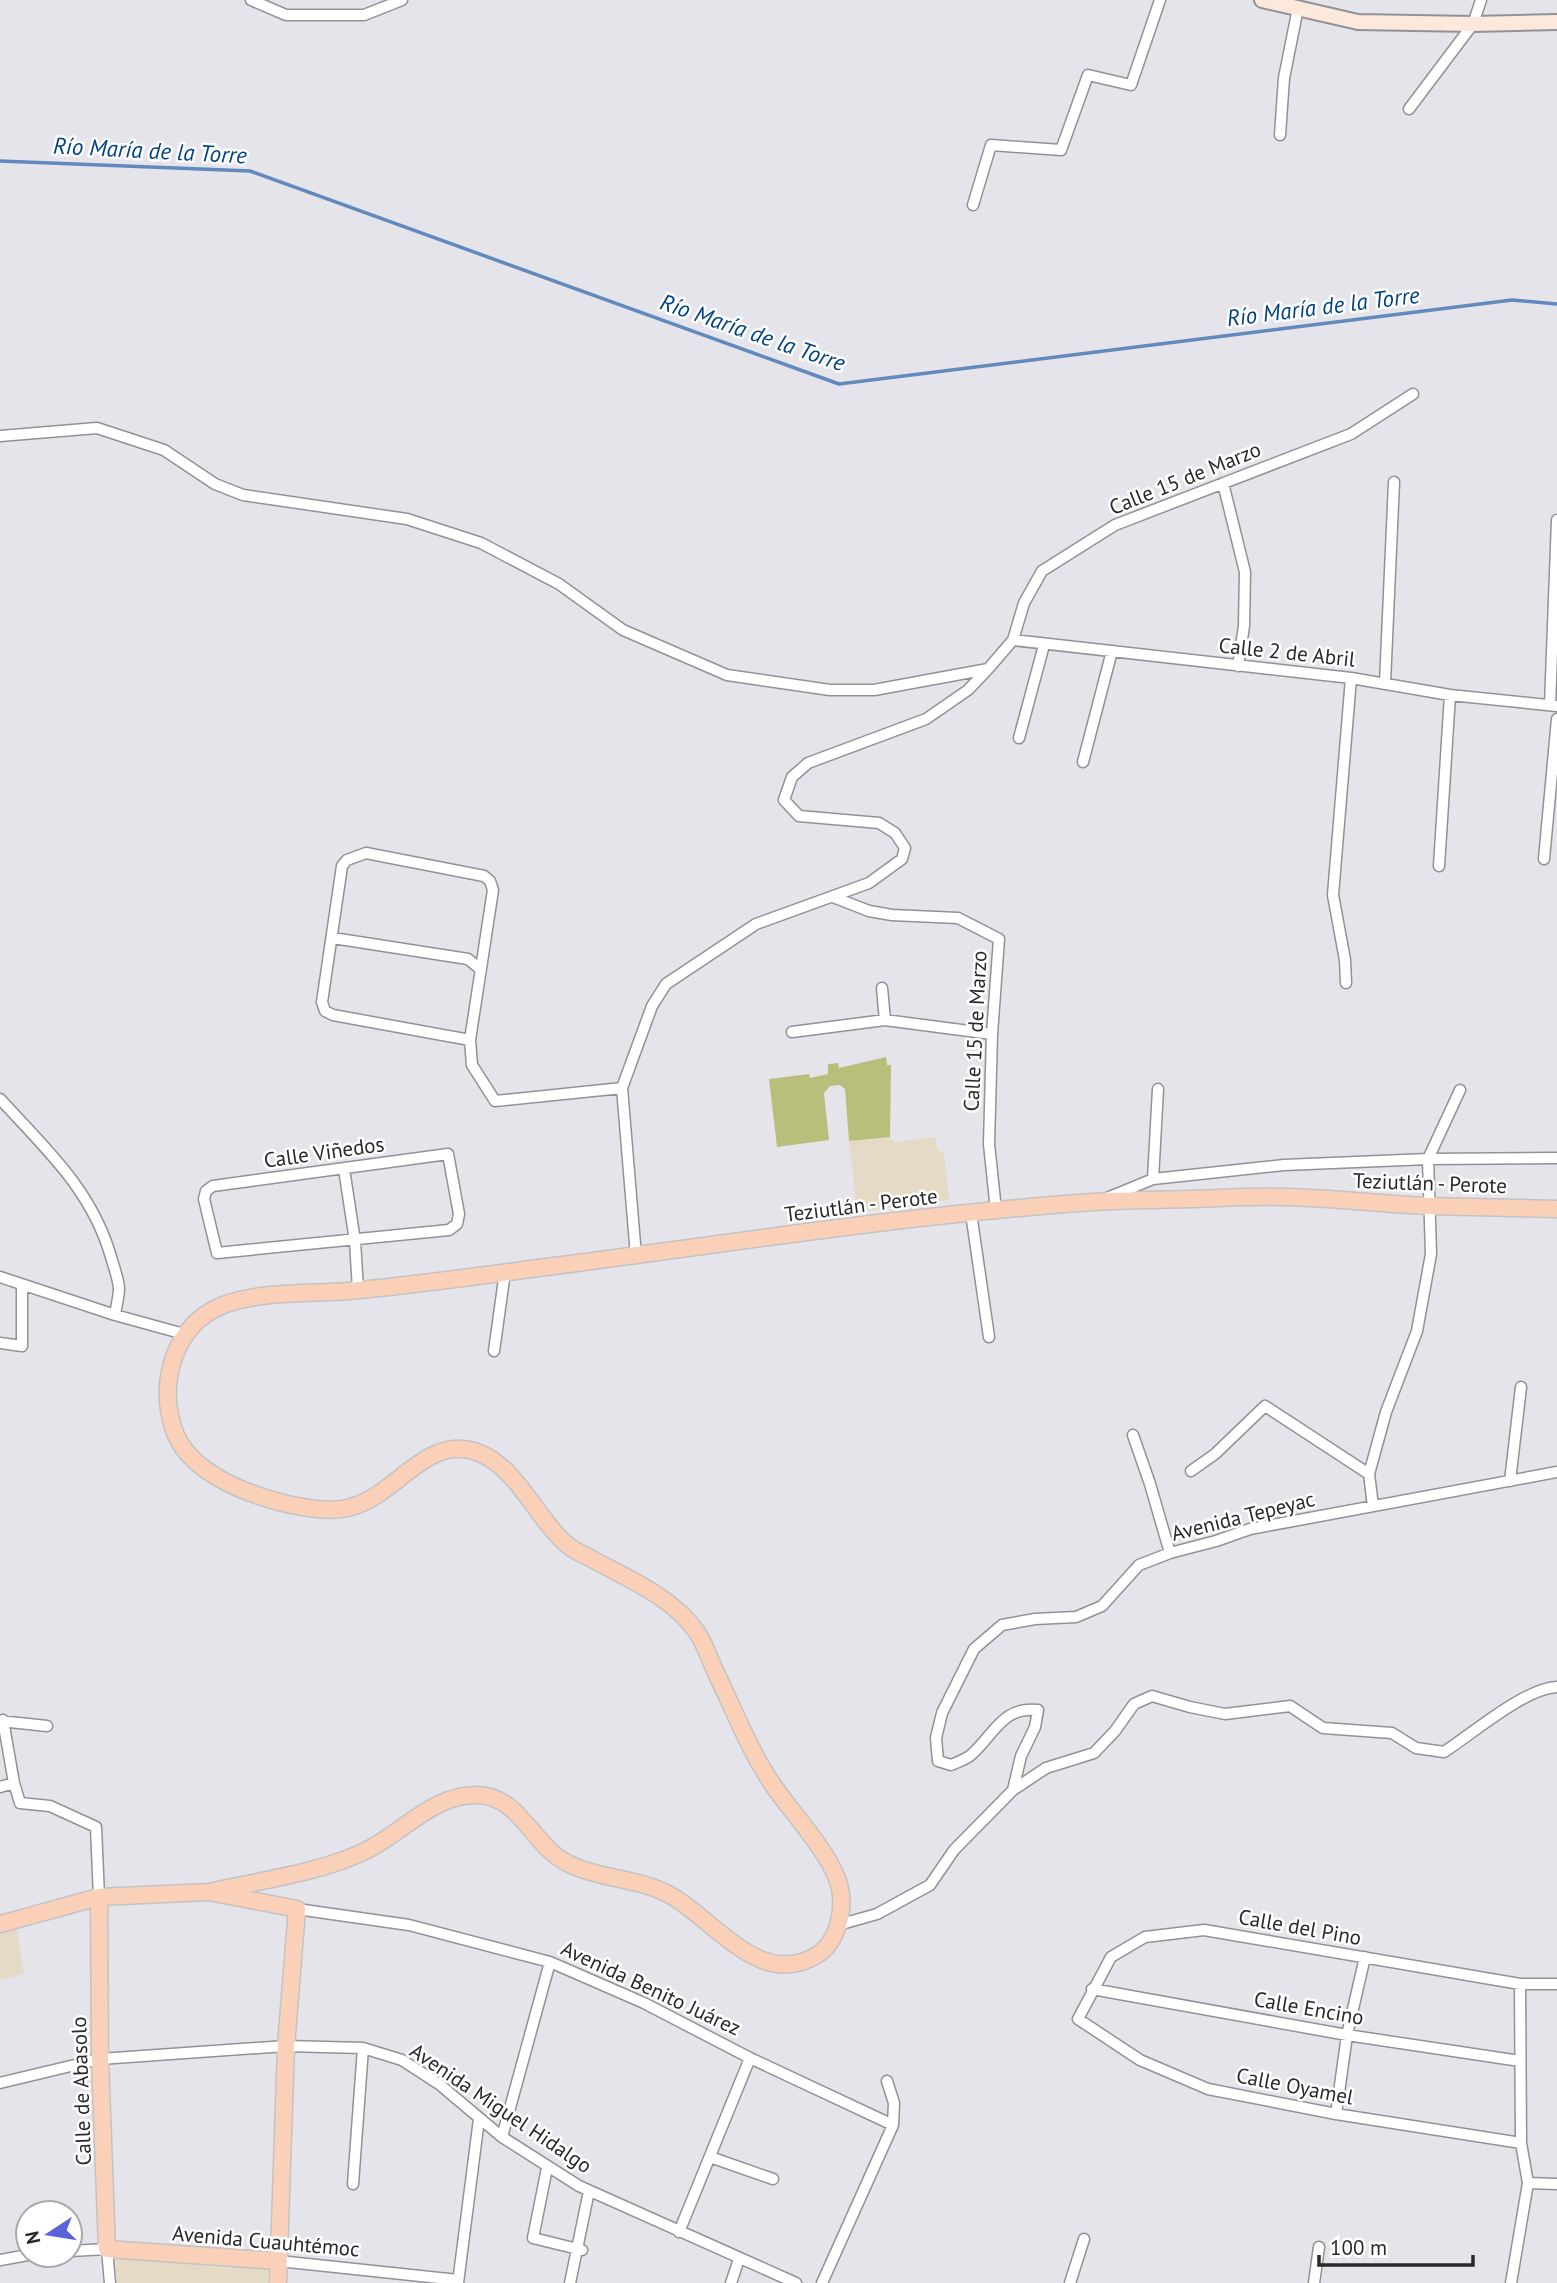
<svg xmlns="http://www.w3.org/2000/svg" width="1557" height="2283" font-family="'PT Sans',sans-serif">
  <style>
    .education { fill: #e5dac5 }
    .green { fill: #b9bf7b }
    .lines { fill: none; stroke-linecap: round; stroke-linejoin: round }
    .stream { stroke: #608abe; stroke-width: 3.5 }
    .street-casing { stroke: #919296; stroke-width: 13 }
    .secondary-casing { stroke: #919296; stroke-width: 18 }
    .primary-casing { stroke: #c3c3c4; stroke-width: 19 }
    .street { stroke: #fff; stroke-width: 10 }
    .secondary { stroke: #fde8dc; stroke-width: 14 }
    .primary { stroke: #fbd0b9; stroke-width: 16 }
    .labels { text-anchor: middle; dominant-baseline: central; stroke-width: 5; stroke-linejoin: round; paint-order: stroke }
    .street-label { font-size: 21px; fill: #29292b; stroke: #fff }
    .water-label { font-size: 23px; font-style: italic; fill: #004382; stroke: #fff }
  </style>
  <rect width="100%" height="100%" fill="#e4e4ea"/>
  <!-- education -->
  <path class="education" d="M890,1137L895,1142L935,1137L937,1149L944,1154L949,1200L857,1212L849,1141Z
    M16,1926L24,1974L0,1980V1930Z
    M115,2256L272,2267L271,2283H117Z"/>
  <!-- green -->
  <path class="green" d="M886,1057L887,1065H891L890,1137L849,1141L845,1089L840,1085L830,1086L824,1093L829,1140L777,1147L769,1079L809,1074L810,1078L828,1074V1064L838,1063L839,1068Z"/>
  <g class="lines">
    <!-- stream -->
    <path class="stream" d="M0,161L250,171L839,384L1512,300L1557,304"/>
    <defs>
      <path id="street" d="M251,0L286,15H364L402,0
        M1409,109L1473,24L1481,0
        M1280,135L1284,78L1298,8
        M973,205L991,145L1061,150L1088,75L1131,85L1160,0
        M0,436L97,428L164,450L215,484L243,495L407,519L481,543L559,584L623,630L727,675L830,690H874L988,669L1013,640L1024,603L1042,571L1115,525L1351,434L1413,394
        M1223,483L1245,572L1244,626L1238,666
        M1013,640L1351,678L1450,695L1557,706
        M1385,683L1394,482
        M1550,705L1557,520
        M1019,738L1044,645
        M1083,762L1112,651
        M1544,859L1557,719
        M1439,866L1450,695
        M833,897L869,911L892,915L958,918L999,939L992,1034L989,1144L996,1210
        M333,938L468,959L480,969
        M1346,983L1345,960L1333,895L1351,678
        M882,988L885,1020
        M792,1032L885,1020L992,1034
        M470,1040L333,1015L325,1011L322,1002L342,866L347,860L366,853L484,876L490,881L493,890L470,1040L472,1065L495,1101L622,1088
        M0,1099C45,1148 92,1190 111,1257C114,1267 118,1278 119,1288C119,1297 116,1307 115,1315
        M448,1154L459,1214L457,1224L449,1230L217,1253L204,1199L206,1191L213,1186Z
        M344,1169L355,1241L358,1290
        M1153,1179L1158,1089
        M1107,1198L1153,1179L1284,1165L1428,1159L1557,1158
        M971,1213L989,1337
        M636,1256L622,1088L652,1006L666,984L756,924L869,883L902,859L905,848L895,833L879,823L799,816L784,800L792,777L808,763L926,719L968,690L987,670
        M0,1277L115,1315L184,1334
        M0,1343L22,1346V1285
        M494,1351L505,1272
        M1133,1435L1150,1484L1170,1553
        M1191,1471L1215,1454L1265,1406L1369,1474
        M1510,1481L1521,1387
        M1373,1506L1369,1474L1386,1412L1417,1331L1431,1254L1428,1159L1460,1090
        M3,1720L14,1783L20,1803L50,1806L96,1827L99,1897
        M0,1721L47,1726
        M0,1787L14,1783
        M1013,1790L1046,1768L1094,1753L1115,1731L1134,1704L1152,1696L1190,1707L1225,1714L1290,1706L1323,1728L1392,1733L1416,1748L1444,1752C1472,1734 1525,1688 1557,1687
        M297,1909L409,1925L550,1962L644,2003L750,2058L893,2125
        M838,1925L877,1914L930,1885L954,1850L1013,1790L1021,1756L1035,1727L1038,1710C1002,1706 994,1735 971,1755C965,1760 957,1762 951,1765L938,1761L936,1738L942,1713L974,1649L1002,1625L1035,1619L1076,1617L1102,1606L1139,1565L1170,1553L1216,1541L1250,1529L1557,1472
        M1092,1989L1347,2035L1520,2061
        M0,2083L100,2059L286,2046L363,2048L402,2060L439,2084L502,2137L579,2186L796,2283
        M1336,2114L1347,2035L1365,1957
        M502,2137L550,1962
        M1521,2143L1336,2114L1208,2089L1140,2060L1078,2019L1111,1957L1145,1937L1204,1930L1520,1984H1557
        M710,2157L773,2179
        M547,2168L533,2238L582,2250
        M1528,2183L1557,2184
        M353,2184L363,2048
        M679,2232L750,2058
        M70,2251L107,2249L110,2283
        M0,2260L28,2255
        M279,2261L458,2280
        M458,2283L479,2119
        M570,2283L589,2191
        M731,2283L739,2259
        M822,2283L893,2125L894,2103L887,2081
        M1070,2283L1084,2239
        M1314,2283L1319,2247
        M1511,2283L1528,2183L1521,2143L1520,1984"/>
      <path id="secondary" d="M1262,0L1358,22L1473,24L1557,22"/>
      <path id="primary" d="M209,1892C257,1881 319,1873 363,1852C401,1835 431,1795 476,1795C518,1795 531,1841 562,1860C593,1879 636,1877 668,1894C714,1918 761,1993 820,1953C836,1941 843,1916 841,1896C839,1862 795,1817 775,1788C751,1754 735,1712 717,1675C710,1661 705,1643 696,1631C671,1596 628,1579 592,1559C584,1555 571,1549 565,1543C534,1515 517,1467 477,1452C426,1434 396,1496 351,1507C331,1513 307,1508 287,1504C246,1494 186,1472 173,1427C159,1381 174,1326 221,1306C257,1291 309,1294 348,1291C416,1285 485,1275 554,1266C733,1243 913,1214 1094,1202C1126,1200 1158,1200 1190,1199C1221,1198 1254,1196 1286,1197C1333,1198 1381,1204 1429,1206C1472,1207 1514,1208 1557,1209
        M99,1897L100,2059L107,2249L279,2261
        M0,1924L99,1897L209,1892L297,1909L286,2046L278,2283"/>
    </defs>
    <!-- street casing -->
    <use href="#street" class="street-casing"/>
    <!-- secondary casing -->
    <use href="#secondary" class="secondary-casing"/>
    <!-- primary casing -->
    <use href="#primary" class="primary-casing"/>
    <!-- street -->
    <use href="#street" class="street"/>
    <!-- secondary -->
    <use href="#secondary" class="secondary"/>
    <!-- primary -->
    <use href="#primary" class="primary"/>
  </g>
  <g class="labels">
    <!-- street labels -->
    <g class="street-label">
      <text transform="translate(1185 478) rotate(-22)">Calle 15 de Marzo</text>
      <text transform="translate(1287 652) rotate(6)">Calle 2 de Abril</text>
      <text transform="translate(975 1031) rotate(-87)">Calle 15 de Marzo</text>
      <text transform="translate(324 1152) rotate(-8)">Calle Viñedos</text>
      <text transform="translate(1430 1183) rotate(2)">Teziutlán - Perote</text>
      <text transform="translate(861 1205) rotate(-7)">Teziutlán - Perote</text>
      <text transform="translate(1243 1516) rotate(-14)">Avenida Tepeyac</text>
      <text transform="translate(1300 1927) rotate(10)">Calle del Pino</text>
      <text transform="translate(651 1988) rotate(25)">Avenida Benito Juárez</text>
      <text transform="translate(1309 2008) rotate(10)">Calle Encino</text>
      <text transform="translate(1295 2086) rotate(11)">Calle Oyamel</text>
      <text transform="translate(81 2091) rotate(-92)">Calle de Abasolo</text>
      <text transform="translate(501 2108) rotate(34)">Avenida Miguel Hidalgo</text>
      <text transform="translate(266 2241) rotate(5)">Avenida Cuauhtémoc</text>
    </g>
    <!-- water labels -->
    <g class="water-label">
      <text transform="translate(150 150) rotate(3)">Río María de la Torre</text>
      <text transform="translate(1323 306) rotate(-7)">Río María de la Torre</text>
      <text transform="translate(753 332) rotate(19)">Río María de la Torre</text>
    </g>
  </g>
  <!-- north arrow -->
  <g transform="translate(49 2234) rotate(258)"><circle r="33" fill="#ffffff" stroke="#a9a9aa" stroke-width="2"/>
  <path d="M0-5L12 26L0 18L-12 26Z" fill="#5c63da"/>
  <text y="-10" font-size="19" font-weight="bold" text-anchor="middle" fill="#29292b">N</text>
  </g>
  <!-- scale -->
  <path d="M1319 2255v10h154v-10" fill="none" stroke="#29292b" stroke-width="3.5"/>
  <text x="1330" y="2255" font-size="21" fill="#29292b" stroke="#ffffff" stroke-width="5" paint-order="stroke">100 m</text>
</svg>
